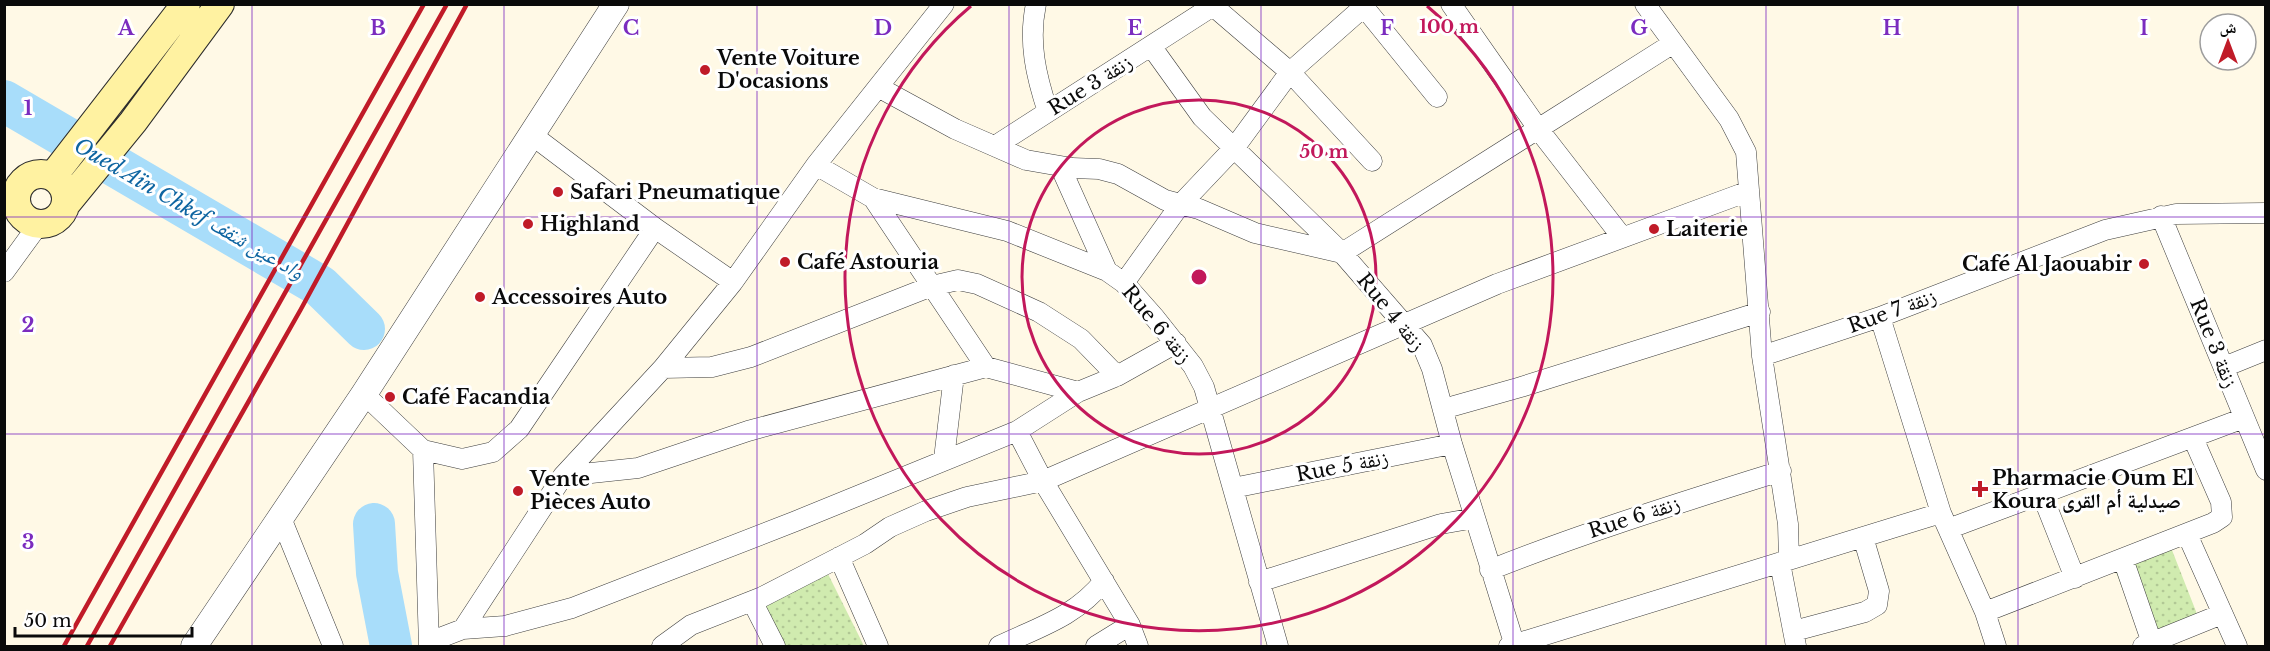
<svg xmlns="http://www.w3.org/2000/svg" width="2270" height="651" font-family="'Libre Baskerville','Noto Naskh Arabic',serif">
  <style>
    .grass { fill: url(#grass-dots) }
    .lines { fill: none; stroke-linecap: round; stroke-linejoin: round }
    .river { stroke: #a8ddfa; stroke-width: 42 }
    .minor-casing { stroke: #3d3d3d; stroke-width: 21 }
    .tertiary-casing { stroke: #3d3d3d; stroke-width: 27 }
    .secondary-casing { stroke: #2c2c2c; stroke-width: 30 }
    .minor { stroke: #fff; stroke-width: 20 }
    .tertiary { stroke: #fff; stroke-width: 26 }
    .secondary { stroke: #fff2a1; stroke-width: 28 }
    .rail { stroke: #c01b28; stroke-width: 4.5 }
    .grid { fill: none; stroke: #7b2cbf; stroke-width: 1.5; stroke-opacity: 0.55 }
    .ring { fill: none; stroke: #c2185b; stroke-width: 3 }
    .poi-dot { fill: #c01b28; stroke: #fff; stroke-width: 2 }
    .labels { text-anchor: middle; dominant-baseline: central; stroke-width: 6; stroke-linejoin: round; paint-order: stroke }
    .poi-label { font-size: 20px; font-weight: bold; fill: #0a0a0a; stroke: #fff; text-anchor: start }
    .street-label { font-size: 20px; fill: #0a0a0a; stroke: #fff }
    .water-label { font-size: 21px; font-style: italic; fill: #0e65a1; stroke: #fff }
    .grid-label { font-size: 20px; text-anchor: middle; font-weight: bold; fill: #7b2cbf; stroke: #fff; stroke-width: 6; stroke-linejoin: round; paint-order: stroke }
    .centre { fill: #c2185b; stroke: #fff; stroke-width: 3 }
    .ring-label { font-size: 18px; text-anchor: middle; font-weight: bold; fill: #c2185b; stroke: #fff; stroke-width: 6; stroke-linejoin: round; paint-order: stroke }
  </style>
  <defs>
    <pattern id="grass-dots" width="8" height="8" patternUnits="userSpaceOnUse" patternTransform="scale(1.5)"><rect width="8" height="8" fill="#d0ebaf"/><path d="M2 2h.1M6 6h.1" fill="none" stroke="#b1c895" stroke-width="1.8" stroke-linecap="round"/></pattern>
  </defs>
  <rect width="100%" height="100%" fill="#fff9e6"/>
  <!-- grass -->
  <path class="grass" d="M2170,545L2197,614L2141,636L2114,567Z
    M828,574L864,646H784L764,605Z"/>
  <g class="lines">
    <!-- river -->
    <path class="river" d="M4,101L320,286L364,329
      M374,524L377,573L391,646"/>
    <defs>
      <path id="minor" d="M1036,4C1028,42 1036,76 1048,112
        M1451,4L1539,130L1622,237
        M1645,4L1729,119L1746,152L1762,356L1788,524L1789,560
        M1213,6L1290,72L1372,161
        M1364,7L1437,97
        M1151,46L1202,117L1342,253L1422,345L1432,369L1452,444L1515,646
        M878,87L955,129L1026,160L1072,168L1099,169L1118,174L1165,200L1199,209L1255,233L1342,253L1672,44
        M995,146L1216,4
        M816,165L873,198L1007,231L1107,271L1124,283L1155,318L1193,366L1204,387L1278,646
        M1060,166L1107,271
        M873,198L986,367
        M2161,216L2266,470
        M655,228L733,282
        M4,272L39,224
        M1124,283L1180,205L1235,147L1290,72L1367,4
        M1880,317L1941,513L1985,612L1996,646
        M1762,356L1880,317L2105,230L2176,214L2266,213
        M2224,367L2266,350
        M663,368L712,367L751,357L932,286L958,280L977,284L1039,312L1081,339L1117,376
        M364,394L423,450L462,459L493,452L519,429L655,228L532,135
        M1443,409L1521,387L1760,312
        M1017,431L1043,481L1130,625L1138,646
        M423,450L429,646
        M944,459L954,375
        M563,476L638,468L748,431L986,367L1078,392
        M1233,488L1452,444
        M2041,492L2075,578
        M281,518L333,646
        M1948,529L2244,418
        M2187,534L2237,646
        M839,557L878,646
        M2123,559L2152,643
        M1780,563L1796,646
        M1490,570C1585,532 1683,502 1781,471
        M1259,582L1441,524L1475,518
        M752,601L775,646
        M1985,612L2213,523L2222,517L2221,502L2193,438
        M463,629L563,476L663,368L733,282L816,165L944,4
        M1794,631L1865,612L1877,605L1879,591L1863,537
        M429,642L463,629L505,626L572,608L796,521L1017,431L1078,392L1117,376L1176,343
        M662,646L691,625L762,597L865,544L890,527L926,511L967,497L1043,481L1497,284L1749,191
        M999,646C1039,627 1075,617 1104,581
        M1096,646L1130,625
        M1509,646L1941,513
        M2143,646L2222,614"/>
      <path id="tertiary" d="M194,646L364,394L616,4"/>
      <path id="secondary" d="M16 199a25 25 0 1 1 50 0a25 25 0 1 1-50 0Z
        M53,176L186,4
        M66,204L133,122L220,4"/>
    </defs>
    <!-- minor casing -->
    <use href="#minor" class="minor-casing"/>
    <!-- tertiary casing -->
    <use href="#tertiary" class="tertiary-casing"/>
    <!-- secondary casing -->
    <use href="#secondary" class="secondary-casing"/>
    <!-- minor -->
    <use href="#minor" class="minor"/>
    <!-- tertiary -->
    <use href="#tertiary" class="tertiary"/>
    <!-- secondary -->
    <use href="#secondary" class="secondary"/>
    <!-- rail -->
    <path class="rail" d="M64,646L424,4
      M87,646L447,4
      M110,646L301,309L467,4"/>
  </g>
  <!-- grid -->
  <path class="grid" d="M252,4V646M504,4V646M757,4V646M1009,4V646M1261,4V646M1513,4V646M1766,4V646M2018,4V646M4,217H2266M4,434H2266"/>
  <!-- distance rings -->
  <g class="ring">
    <circle cx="1199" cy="277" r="177"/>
    <path d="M1427 6A354 354 0 1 1 971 6"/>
  </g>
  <!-- markers -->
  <g class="poi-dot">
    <circle cx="705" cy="70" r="6"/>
    <circle cx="558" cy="192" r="6"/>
    <circle cx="528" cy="224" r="6"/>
    <circle cx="1654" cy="229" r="6"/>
    <circle cx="785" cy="262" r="6"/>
    <circle cx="2144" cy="264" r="6"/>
    <circle cx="480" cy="297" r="6"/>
    <circle cx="390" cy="397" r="6"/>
    <path d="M1977 480h6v6h6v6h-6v6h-6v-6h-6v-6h6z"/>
    <circle cx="518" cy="491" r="6"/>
  </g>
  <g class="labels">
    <!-- poi labels -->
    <g class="poi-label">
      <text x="717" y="58">Vente Voiture<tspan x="717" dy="23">D'ocasions</tspan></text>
      <text x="570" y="192">Safari Pneumatique</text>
      <text x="540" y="224">Highland</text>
      <text x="1666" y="229">Laiterie</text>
      <text x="797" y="262">Café Astouria</text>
      <text x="2132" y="264" text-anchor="end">Café Al Jaouabir</text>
      <text x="492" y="297">Accessoires Auto</text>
      <text x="402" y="397">Café Facandia</text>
      <text x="1992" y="478">Pharmacie Oum El<tspan x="1992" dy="23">Koura صيدلية أم القرى</tspan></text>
      <text x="530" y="479">Vente<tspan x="530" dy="23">Pièces Auto</tspan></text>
    </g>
    <!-- street labels -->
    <g class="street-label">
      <text transform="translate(1090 85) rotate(-32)">Rue 3 زنقة</text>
      <text transform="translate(1892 311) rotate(-20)">Rue 7 زنقة</text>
      <text transform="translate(1391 312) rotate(51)">Rue 4 زنقة</text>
      <text transform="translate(1157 324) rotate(50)">Rue 6 زنقة</text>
      <text transform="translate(2214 343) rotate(68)">Rue 3 زنقة</text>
      <text transform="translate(1342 466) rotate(-11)">Rue 5 زنقة</text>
      <text transform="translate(1634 517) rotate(-18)">Rue 6 زنقة</text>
    </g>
    <!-- water labels -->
    <g class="water-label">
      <text transform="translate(189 209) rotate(30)">Oued Aïn Chkef واد عين شقف</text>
    </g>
  </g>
  <g class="grid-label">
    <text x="126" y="35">A</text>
    <text x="378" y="35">B</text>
    <text x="631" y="35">C</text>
    <text x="883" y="35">D</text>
    <text x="1135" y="35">E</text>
    <text x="1387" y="35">F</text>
    <text x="1639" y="35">G</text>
    <text x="1892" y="35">H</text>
    <text x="2144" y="35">I</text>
    <text x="28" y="115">1</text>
    <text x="28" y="332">2</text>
    <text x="28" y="549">3</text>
  </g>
  <circle cx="1199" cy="277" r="9" class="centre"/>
  <g class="ring-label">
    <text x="1449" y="33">100 m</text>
    <text x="1324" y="158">50 m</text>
  </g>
  <!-- border -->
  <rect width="2270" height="651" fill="none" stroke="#0a0a0a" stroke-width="12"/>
  <!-- north arrow -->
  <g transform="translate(2228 42)"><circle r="28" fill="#ffffff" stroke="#9d9d9d" stroke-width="1.5"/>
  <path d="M0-4.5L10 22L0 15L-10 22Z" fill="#c01b28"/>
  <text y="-9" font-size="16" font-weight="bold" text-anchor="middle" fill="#0a0a0a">ش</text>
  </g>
  <!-- scale -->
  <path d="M15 627v9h177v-9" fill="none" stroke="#0a0a0a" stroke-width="3"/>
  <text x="24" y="627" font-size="18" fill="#0a0a0a" stroke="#ffffff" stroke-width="4.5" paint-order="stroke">50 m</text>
</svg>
